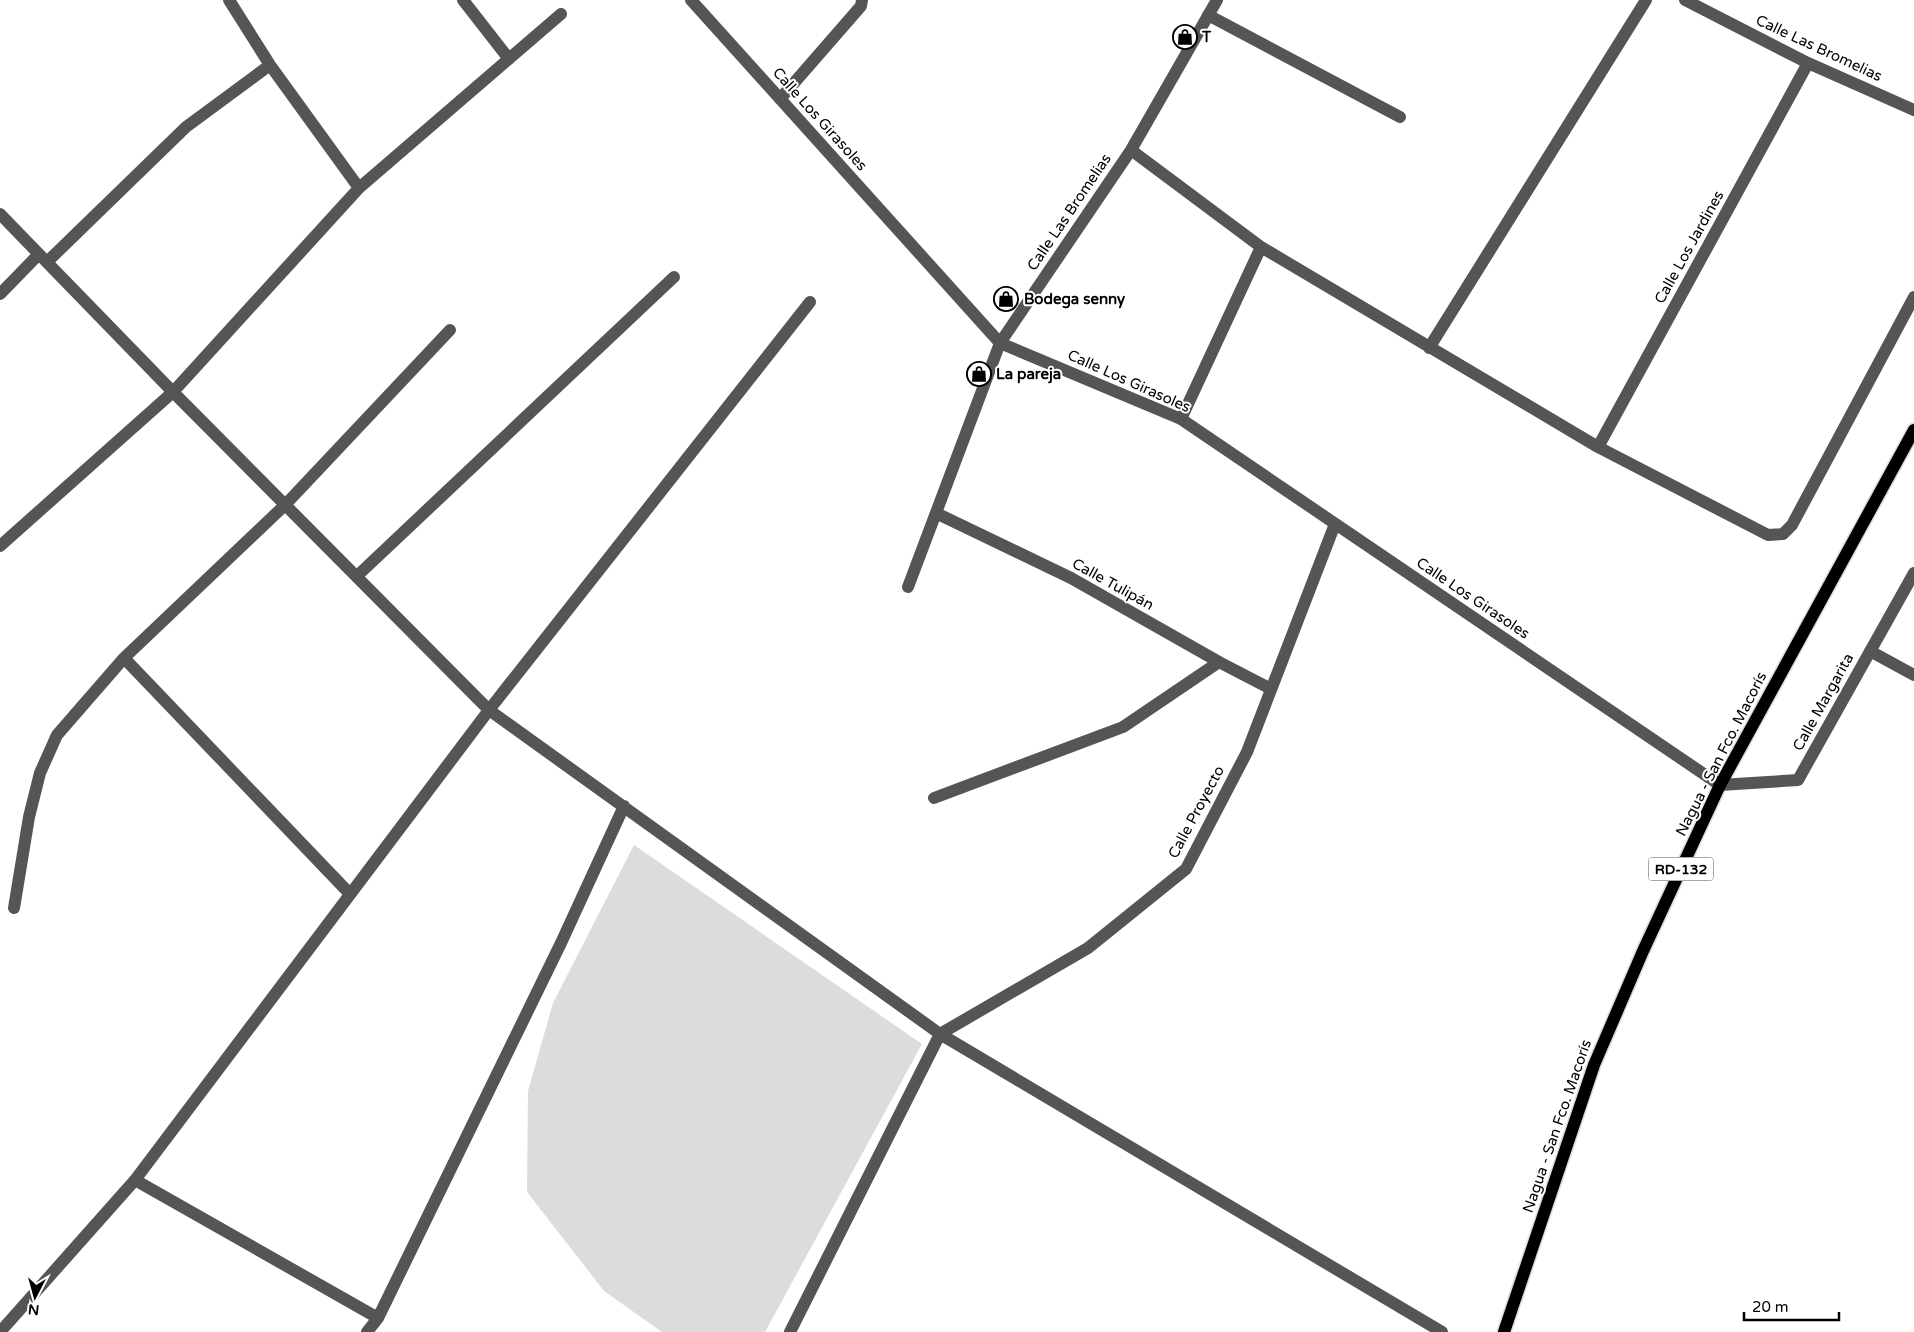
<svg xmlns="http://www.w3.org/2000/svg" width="1914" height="1332" font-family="'Varela Round',sans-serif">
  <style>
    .grass { fill: #dcdcdc }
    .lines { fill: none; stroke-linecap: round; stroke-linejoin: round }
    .major-casing { stroke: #dbdbdb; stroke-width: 15 }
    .minor { stroke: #555; stroke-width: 12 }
    .major { stroke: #000; stroke-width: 12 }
    .labels { text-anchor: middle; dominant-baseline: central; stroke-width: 4; stroke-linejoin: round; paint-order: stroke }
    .shield { fill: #fff; stroke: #4c4c4c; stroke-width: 1 }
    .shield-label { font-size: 14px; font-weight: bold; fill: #000 }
    .poi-label { font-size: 15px; font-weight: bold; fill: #000; stroke: #fff; text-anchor: start }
    .street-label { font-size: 15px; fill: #000; stroke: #fff }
  </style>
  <rect width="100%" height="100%" fill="#fff"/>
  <!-- grass -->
  <path class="grass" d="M634,845L922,1044L765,1332H662L604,1291L527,1192L528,1091L553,1003Z"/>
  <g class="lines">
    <defs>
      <path id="major" d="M1504,1332L1594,1065L1643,951L1720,785L1914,430"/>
    </defs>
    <!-- major casing -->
    <use href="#major" class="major-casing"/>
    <!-- minor -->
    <path class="minor" d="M229,0L270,65L359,188
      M463,0L509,59
      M691,0L1000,343L1181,419L1720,785L1798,780L1914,573
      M1685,0L1808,63L1914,110
      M1208,15L1400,117
      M780,99L861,6L862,0
      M1131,150L1261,247L1598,447L1768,535L1783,534L1792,525L1914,297
      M0,214L173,392L489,710L940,1034L1442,1332
      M47,262L186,127L270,65
      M0,294L39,254
      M1429,348L1646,0
      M1181,419L1261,247
      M1598,447L1808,63
      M936,513L1071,578L1219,662L1271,689
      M0,546L173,392L359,188L561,14
      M357,576L674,277
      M908,587L1000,343L1131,150L1217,0
      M1870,651L1914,675
      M124,658L350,894
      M934,798L1123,727L1219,662
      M14,908L29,817L40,773L57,735L124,658L285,505L450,330
      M135,1180L378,1318L561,943L624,806
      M0,1332L135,1180L489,710L810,302
      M367,1332L378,1318
      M790,1332L940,1034L1088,948L1186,869L1247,752L1335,524"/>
    <!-- major -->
    <use href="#major" class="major"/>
  </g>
  <!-- icons -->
  <defs>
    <symbol id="shop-ring" viewBox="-11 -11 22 22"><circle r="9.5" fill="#fff" stroke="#000" stroke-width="1.5"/><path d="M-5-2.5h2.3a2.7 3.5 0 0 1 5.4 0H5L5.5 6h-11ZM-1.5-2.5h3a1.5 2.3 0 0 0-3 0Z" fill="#000"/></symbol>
  </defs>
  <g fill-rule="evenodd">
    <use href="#shop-ring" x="1171" y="23" width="28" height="28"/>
    <use href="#shop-ring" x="992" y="285" width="28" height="28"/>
    <use href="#shop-ring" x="965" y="360" width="28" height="28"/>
  </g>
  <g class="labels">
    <!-- shield labels -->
    <rect class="shield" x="1648.5" y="857.5" width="65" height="23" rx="4"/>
    <g class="shield-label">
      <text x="1681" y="869">RD-132</text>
    </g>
    <!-- poi labels -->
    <g class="poi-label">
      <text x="1202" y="37">T</text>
      <text x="1024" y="299">Bodega senny</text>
      <text x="996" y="374">La pareja</text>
    </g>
    <!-- street labels -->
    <g class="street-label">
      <text transform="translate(1819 48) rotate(25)">Calle Las Bromelias</text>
      <text transform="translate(820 119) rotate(48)">Calle Los Girasoles</text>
      <text transform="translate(1069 212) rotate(-56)">Calle Las Bromelias</text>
      <text transform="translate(1689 247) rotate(-61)">Calle Los Jardines</text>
      <text transform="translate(1129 381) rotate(24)">Calle Los Girasoles</text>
      <text transform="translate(1113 584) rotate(29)">Calle Tulipán</text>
      <text transform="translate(1473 598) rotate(34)">Calle Los Girasoles</text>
      <text transform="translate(1823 702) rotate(-61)">Calle Margarita</text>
      <text transform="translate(1721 754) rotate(-63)">Nagua - San Fco. Macorís</text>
      <text transform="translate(1196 812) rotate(-62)">Calle Proyecto</text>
      <text transform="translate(1557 1126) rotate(-71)">Nagua - San Fco. Macorís</text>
    </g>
  </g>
  <!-- north arrow -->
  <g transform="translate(35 1297) rotate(186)" stroke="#ffffff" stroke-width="4" paint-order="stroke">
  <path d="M0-4L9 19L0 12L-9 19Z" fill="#000000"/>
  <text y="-8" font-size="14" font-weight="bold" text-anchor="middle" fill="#000000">N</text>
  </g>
  <!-- scale -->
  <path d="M1744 1312v8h95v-8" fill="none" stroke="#000000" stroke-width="2.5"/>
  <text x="1752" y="1312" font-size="15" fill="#000000" stroke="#ffffff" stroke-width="4" paint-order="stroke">20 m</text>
</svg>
